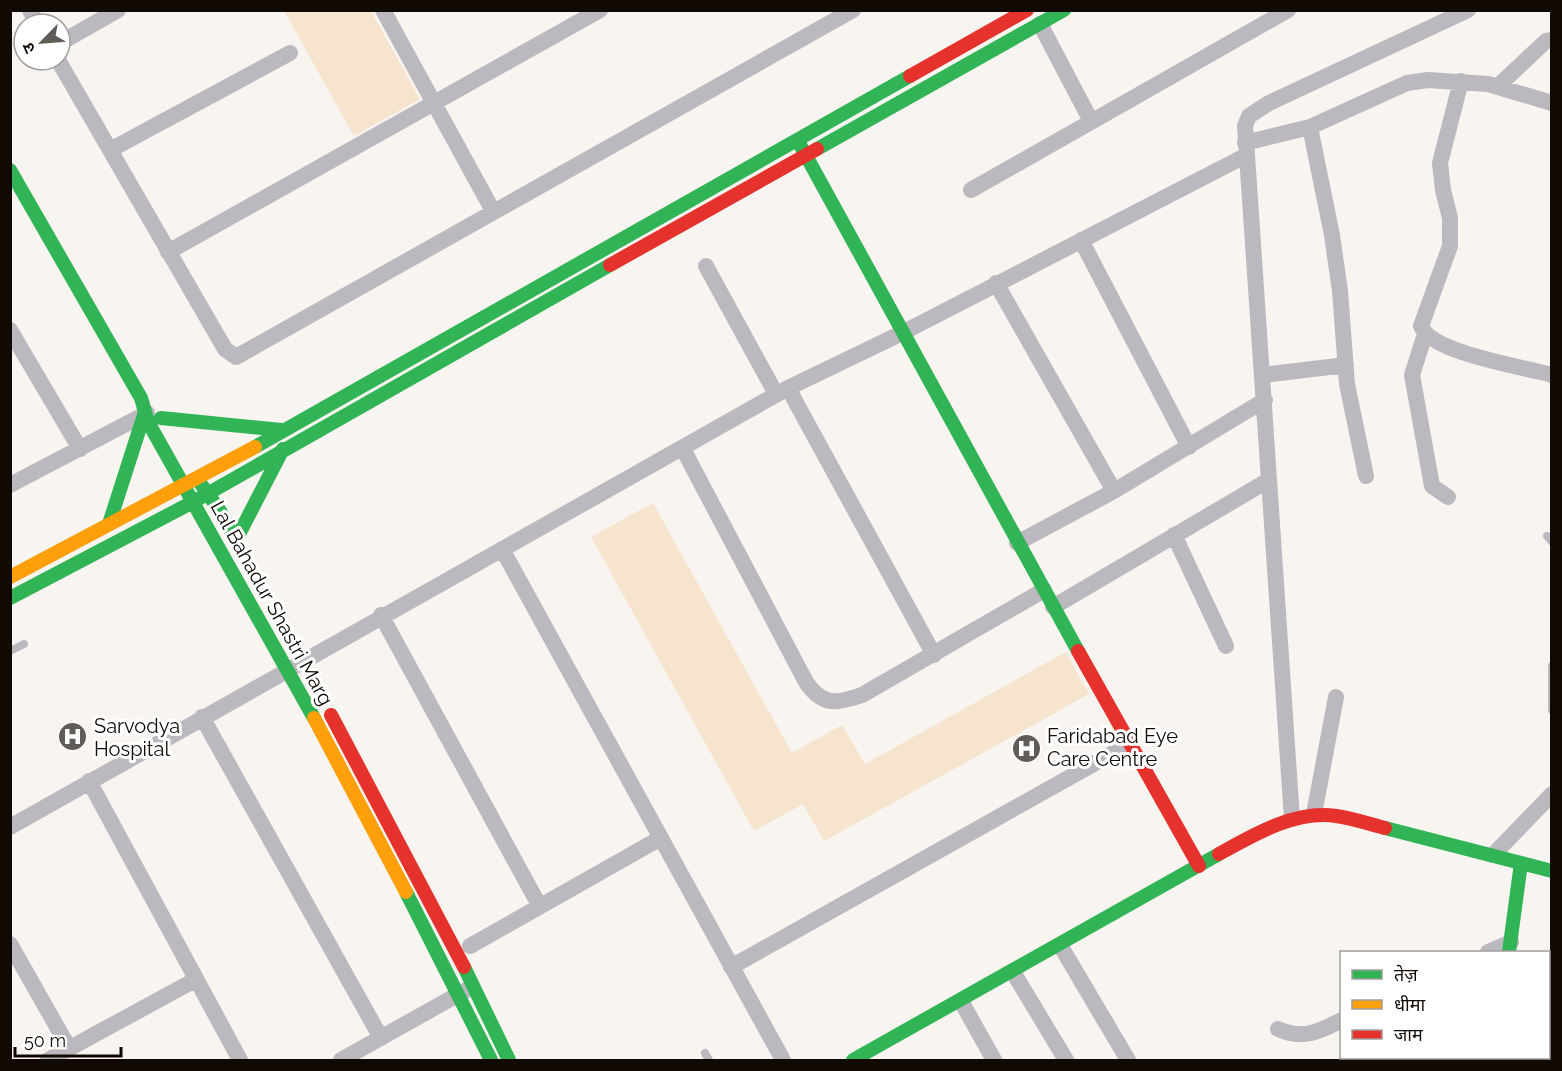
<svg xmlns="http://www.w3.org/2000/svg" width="1562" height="1071" font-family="Raleway,'Noto Sans Devanagari',sans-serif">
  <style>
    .green { fill: #f6e4cf }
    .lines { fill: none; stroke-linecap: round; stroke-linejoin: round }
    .lane { stroke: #bcb8bf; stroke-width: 8 }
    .street { stroke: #bcb8bf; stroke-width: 16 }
    .fast { stroke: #30b455; stroke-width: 14 }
    .slow { stroke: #ff9f0a; stroke-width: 14 }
    .jam { stroke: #e5322d; stroke-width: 14 }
    .labels { text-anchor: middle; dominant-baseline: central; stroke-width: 6; stroke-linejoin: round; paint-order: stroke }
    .street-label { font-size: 20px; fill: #110a04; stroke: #fff }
    .poi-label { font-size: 20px; fill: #110a04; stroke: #fff; text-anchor: start }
  </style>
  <rect width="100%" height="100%" fill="#f8f4f0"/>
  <!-- green -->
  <path class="green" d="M284,11H371L420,99L354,136Z
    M653,503L792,753L842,725L865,764L1066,652L1089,694L824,841L803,804L754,831L591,537Z"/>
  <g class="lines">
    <!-- lane -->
    <path class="lane" d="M1547,536L1552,542
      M10,651L24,644
      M1552,666V710
      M705,1053L709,1060"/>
    <!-- street -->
    <path class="street" d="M30,10L37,24
      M383,10L493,211
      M1040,24L1091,121
      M60,43L118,10
      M58,60L225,349L236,357L853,10
      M1461,81L1440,163L1443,190L1450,218V246L1421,326C1431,353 1524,367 1552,375
      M1498,86L1546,41L1552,40
      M1310,127L1332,235L1340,291L1347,384L1366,476
      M1245,143L1310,127L1407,83L1428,80L1488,84L1552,103
      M110,150L290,53
      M971,190L1288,10
      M1081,240L1189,447
      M168,252L600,10
      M706,266L776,394
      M996,283L1114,491
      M10,330L80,449
      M1425,334L1412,375L1432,486L1448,497
      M1263,375L1346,365
      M788,388L934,655
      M683,449L806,682C822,706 836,704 862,695L1044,590
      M10,485L147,413
      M1174,535L1226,646
      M1017,543L1114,491L1265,400
      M502,549L783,1060
      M1053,607L1269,480
      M381,615L539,905
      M202,717L381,1038
      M89,781L240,1060
      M1314,814L1336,697
      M1292,819L1245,126L1249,116L1269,103L1468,10
      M10,827L788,388L902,333L1245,156
      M1493,855L1552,794
      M10,944L69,1048
      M1060,945L1128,1060
      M470,946L659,839
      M1488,952L1511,942
      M731,967L1131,743
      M1013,972L1066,1060
      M961,1001L994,1060
      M1278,1029C1303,1040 1318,1032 1342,1020
      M48,1060L195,980
      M341,1060L468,989"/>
    <!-- fast -->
    <path class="fast" d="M798,141L1078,651
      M817,149L1064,10
      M10,170L141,398L148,422L314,718
      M161,418L282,430
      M255,447L910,76
      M198,480L220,511L238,545
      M109,524L144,415
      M236,540L283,449
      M10,598L193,502L610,265
      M1385,828L1552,871
      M406,892L491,1060
      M1509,952L1521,863
      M464,967L509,1060
      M853,1060L1219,854"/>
    <!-- slow -->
    <path class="slow" d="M10,577L255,447
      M314,718L406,892"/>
    <!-- jam -->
    <path class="jam" d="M910,76L1027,10
      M610,265L817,149
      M1078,651L1199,866
      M331,715L464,967
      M1219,854C1253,835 1295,810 1336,816C1352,818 1369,824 1385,828
      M1492,1060L1493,1058"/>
  </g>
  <!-- icons -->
  <defs>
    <symbol id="hospital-disc" viewBox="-11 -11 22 22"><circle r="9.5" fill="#625c57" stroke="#fff"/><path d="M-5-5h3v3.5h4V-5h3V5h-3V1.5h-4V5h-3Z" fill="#fff"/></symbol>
  </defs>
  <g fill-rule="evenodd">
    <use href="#hospital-disc" x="56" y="720" width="33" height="33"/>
    <use href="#hospital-disc" x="1010" y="732" width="33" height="33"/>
  </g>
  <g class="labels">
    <!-- street labels -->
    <g class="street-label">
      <text transform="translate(272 603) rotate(61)">Lal Bahadur Shastri Marg</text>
    </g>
    <!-- poi labels -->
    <g class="poi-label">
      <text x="94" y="726">Sarvodya<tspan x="94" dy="23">Hospital</tspan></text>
      <text x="1047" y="736">Faridabad Eye<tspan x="1047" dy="23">Care Centre</tspan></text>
    </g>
  </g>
  <!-- border -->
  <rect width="1562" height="1071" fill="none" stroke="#110a04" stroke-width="24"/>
  <!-- legend -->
  <rect x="1340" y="951" width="210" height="108" fill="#ffffff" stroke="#a09d9b" stroke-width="1.5"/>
  <rect x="1352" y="970" width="30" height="9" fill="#30b455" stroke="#a09d9b" stroke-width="1.5"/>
  <text x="1394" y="981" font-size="18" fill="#110a04">तेज़</text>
  <rect x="1352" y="1000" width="30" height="9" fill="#ff9f0a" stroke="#a09d9b" stroke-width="1.5"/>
  <text x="1394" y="1011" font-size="18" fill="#110a04">धीमा</text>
  <rect x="1352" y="1030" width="30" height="9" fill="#e5322d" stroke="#a09d9b" stroke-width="1.5"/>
  <text x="1394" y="1041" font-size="18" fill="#110a04">जाम</text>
  <!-- north arrow -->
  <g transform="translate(42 42) rotate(245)"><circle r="28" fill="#ffffff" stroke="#a09d9b" stroke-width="1.5"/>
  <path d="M0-4.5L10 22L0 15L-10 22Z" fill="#625c57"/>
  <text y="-9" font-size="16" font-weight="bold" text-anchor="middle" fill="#110a04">उ</text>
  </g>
  <!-- scale -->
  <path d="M15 1047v9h106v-9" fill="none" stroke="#110a04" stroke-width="3"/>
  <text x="24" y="1047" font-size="18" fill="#110a04" stroke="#ffffff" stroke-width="4.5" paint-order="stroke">50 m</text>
</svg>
